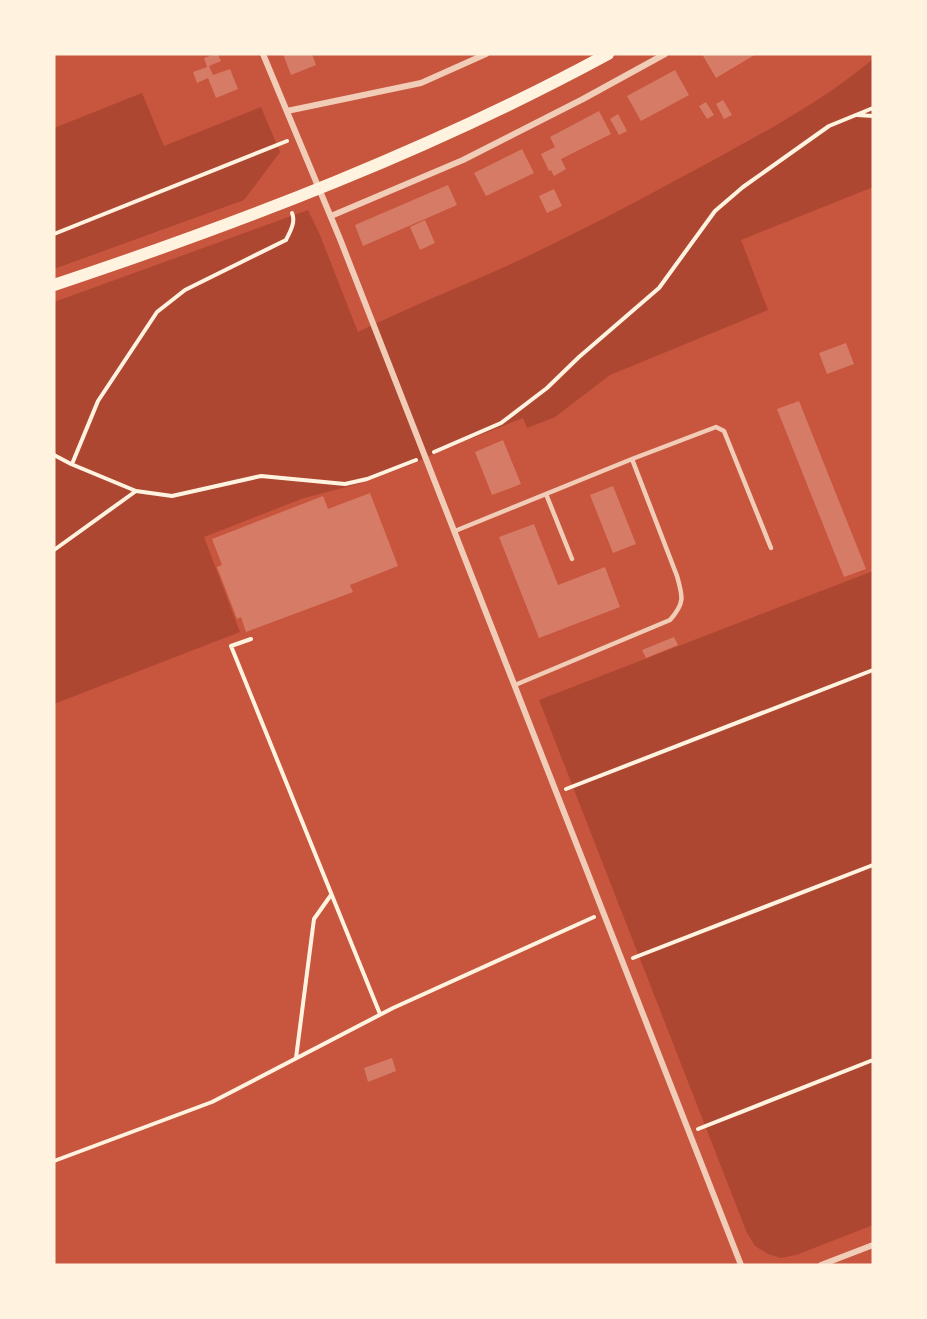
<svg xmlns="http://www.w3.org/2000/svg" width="927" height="1319" font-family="'Source Serif 4',serif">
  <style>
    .green { fill: #ae4732 }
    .building { fill: #d67c66 }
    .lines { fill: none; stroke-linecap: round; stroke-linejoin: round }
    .path { stroke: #fff3e0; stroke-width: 4 }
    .service { stroke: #f1ccb7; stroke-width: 4.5 }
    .minor { stroke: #f1ccb7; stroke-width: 6 }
    .secondary { stroke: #fff3e0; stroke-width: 12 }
  </style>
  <rect width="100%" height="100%" fill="#c8553d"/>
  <!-- green -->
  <path class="green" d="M873,59V187L741,240L768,310L610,375L555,417L527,428L523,418L442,450L410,465L358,484L304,498L204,537L240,632L54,704V302L308,210L320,235L358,332C405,309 453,290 500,269C575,235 647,196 719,157C772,128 827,98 873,59Z
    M142,93L164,146L261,107L280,152L244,200L54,269V128Z
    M873,571V1225L796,1255L781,1258L768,1254L755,1246L747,1233L539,700Z"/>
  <!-- building -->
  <path class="building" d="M215,54H218L221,61L209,66L213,75L230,69L238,89L216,98L208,78L197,83L193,72L207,67L204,58Z
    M283,54H312L316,65L291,75Z
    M702,54H756L716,78Z
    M675,70L689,95L641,121L627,96Z
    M723,100L732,115L724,119L716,104Z
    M706,102L714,115L707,119L699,106Z
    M599,111L611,134L561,159L566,169L554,176L551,170L549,171L541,154L555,147L550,137Z
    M618,114L627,131L619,135L610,119Z
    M522,149L534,173L486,196L474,173Z
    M448,185L457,205L363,246L355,225Z
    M554,189L562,206L547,213L539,196Z
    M425,220L435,243L420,250L410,227Z
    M846,343L854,364L827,374L819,353Z
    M799,401L866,569L844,577L777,409Z
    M503,440L521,484L492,495L475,452Z
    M613,486L636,544L613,553L590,495Z
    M370,493L398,566L350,585L353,592L246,632L241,617L237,619L217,567L222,565L212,539L323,496L328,509Z
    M534,524L558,585L605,567L620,607L539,638L499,537Z
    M674,637L678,645L646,658L642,650Z
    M392,1058L396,1071L368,1082L364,1068Z"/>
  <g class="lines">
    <!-- path -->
    <path class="path" d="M857,115L873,116
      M54,234L287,141
      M434,452L501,423L547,388L579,357L659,288L715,211L743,187L829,126L873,108
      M54,455L71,464L136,491L172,496L261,476L345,484L367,479L416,460
      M72,464L98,401L157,312L185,290L286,240C290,232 296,222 292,213
      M54,550L136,491
      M251,639L231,646L380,1014
      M566,789L873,670
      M633,958L873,865
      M296,1058L314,919L331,895
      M698,1129L873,1060
      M54,1161L212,1102L393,1008L594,917"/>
    <!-- service -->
    <path class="service" d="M632,459L716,427L724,431L771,548
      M546,494L572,559
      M455,531L632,459L677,576C683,597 685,603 670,620L515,685"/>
    <!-- minor -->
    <path class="minor" d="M263,54L340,239L741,1265
      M287,111L421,83L486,54
      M331,216L463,160L583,99L665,54
      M821,1265L873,1245"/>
    <!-- secondary -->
    <path class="secondary" d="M54,285C243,222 433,149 608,54"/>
  </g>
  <!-- border -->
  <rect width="927" height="1319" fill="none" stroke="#fff3e0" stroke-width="111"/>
</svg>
